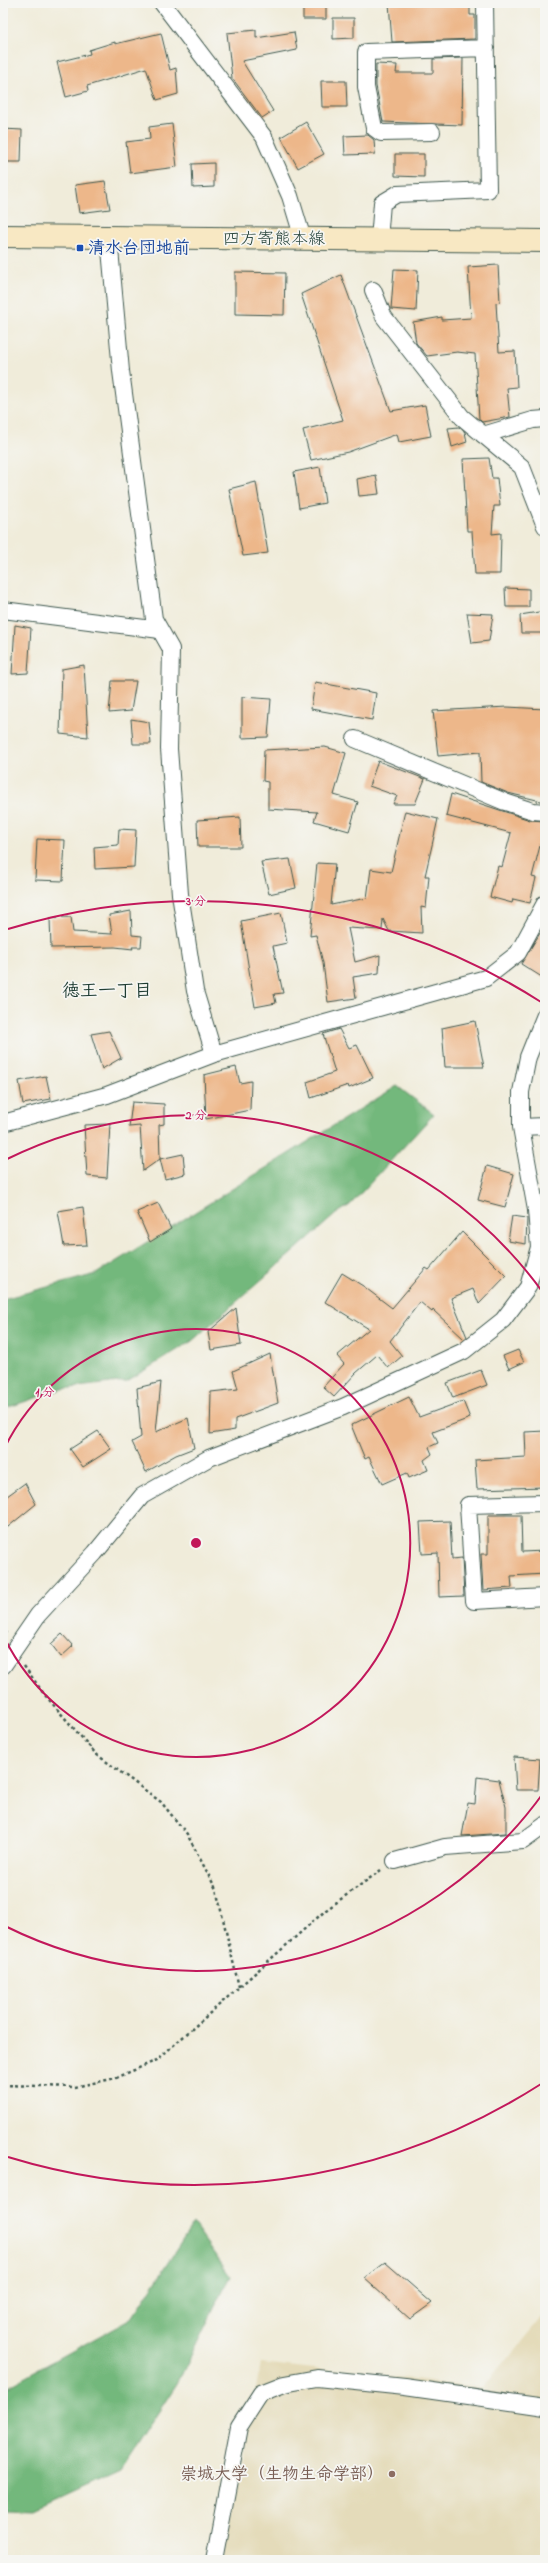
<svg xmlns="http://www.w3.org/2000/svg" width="548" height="2563" font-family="'Indie Flower','Klee One',sans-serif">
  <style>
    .built { fill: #e4dbba }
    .forest { fill: #73b87c; stroke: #497a58 }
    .building { fill: #edb78a }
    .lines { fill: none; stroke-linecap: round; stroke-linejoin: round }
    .street-casing { stroke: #3e574d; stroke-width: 18 }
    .secondary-casing { stroke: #3e574d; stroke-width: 24 }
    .path { stroke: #3e574d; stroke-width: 2.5; stroke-dasharray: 3 3; stroke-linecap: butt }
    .street { stroke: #fff; stroke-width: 16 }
    .secondary { stroke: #f8e8c3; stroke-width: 22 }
    .ring { fill: none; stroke: #c2185b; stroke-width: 2 }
    .transit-dot { fill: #1a4fb4; stroke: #f6f6f2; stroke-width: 1.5 }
    .education-dot { fill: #8d6e63; stroke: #f6f6f2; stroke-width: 1.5 }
    .labels { text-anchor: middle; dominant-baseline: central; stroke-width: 3.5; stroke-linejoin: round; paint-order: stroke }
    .street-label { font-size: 17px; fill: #1f3d34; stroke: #f6f6f2 }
    .transit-label { font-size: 17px; font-weight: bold; fill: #164399; stroke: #f6f6f2; text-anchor: start }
    .education-label { font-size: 17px; font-weight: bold; fill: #785e54; stroke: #f6f6f2; text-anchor: end }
    .neighbourhood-label { font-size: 18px; font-weight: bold; fill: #1f3d34; stroke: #f6f6f2 }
    .centre { fill: #c2185b; stroke: #f6f6f2; stroke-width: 2 }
    .ring-label { font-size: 12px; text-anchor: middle; font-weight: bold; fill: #c2185b; stroke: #f6f6f2; stroke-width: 3.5; stroke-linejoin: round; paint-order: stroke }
  </style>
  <rect width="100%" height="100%" fill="#f6f6f2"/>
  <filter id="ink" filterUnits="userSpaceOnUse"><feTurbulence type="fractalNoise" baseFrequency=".025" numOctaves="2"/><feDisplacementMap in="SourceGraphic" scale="8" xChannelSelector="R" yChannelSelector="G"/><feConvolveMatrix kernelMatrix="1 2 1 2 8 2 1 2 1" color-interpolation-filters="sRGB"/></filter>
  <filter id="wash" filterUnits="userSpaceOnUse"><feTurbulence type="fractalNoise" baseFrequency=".012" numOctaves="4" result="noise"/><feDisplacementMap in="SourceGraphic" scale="16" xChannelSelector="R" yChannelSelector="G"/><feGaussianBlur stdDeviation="0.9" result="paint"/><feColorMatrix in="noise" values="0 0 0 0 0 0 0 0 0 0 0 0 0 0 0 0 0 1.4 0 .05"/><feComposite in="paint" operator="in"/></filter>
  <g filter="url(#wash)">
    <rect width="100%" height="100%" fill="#f0ecda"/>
    <!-- built -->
    <path class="built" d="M545,2313V2560H223L261,2363L483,2388Z"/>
    <!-- forest -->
    <path class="forest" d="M397,1086L434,1114L350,1205L336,1214L192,1341L127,1381L62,1389L3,1409V1299L96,1274Z
      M193,2224L230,2276L178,2382L121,2469L33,2510L3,2509V2389L132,2318Z"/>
    <g id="blocks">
      <!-- building -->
      <path class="building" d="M303,3H326V19H303Z
        M389,3H470V15H475V39L392,42Z
        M333,18H354V38L333,39Z
        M256,30V38L294,32L297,50L242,61L273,111L262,118L232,78L227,33Z
        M161,33L170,70L176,68L178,94L157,100L146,68L87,86L88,91L66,97L57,62L90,54L89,50L115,42V44Z
        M463,58L462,125L383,122L376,86V64L397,65L396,73H433V59Z
        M321,81H346L347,107H322Z
        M306,122L324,154L298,168L281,137Z
        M172,124L177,167L130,173L126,142L150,139L149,127Z
        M3,129L22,130L21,162H3Z
        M368,135L374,140L375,154L345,155L344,136Z
        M395,154H424V177L395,176Z
        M214,163V187L193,188L192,164Z
        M105,181L110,209L79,213L75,185Z
        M498,265L500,302L496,303L499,352L515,351L517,387L507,388L510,417L482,422L479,419L475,354L457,352L427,356L416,343L413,322L442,317V320L471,318L468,267Z
        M394,269L418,270L416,311L391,309Z
        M235,272L285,273L284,315L235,314Z
        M341,275L391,411L425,405L431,436L399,442L397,434L348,452L311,460L303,430L343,420L301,294Z
        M459,427L465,432L467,442L452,447L448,428Z
        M489,458L492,478H497L500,506H494L492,534L501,533L500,574H475L472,531H467L463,459Z
        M320,467L325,503L299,508L294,472Z
        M376,475L379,494L359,496L357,479Z
        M256,482L268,553L243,556L229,489Z
        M505,588L529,589V607H506Z
        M545,611V633H521L520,615Z
        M467,613L493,614L489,641L472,643Z
        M15,625L31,628L28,673L12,674Z
        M84,665L88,737L60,734L62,669Z
        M112,681H136L131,711L109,713Z
        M315,682L376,693L372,720L311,709Z
        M242,697L271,699L268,737L242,738Z
        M507,707L545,709V802L508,793L481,782L480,752L438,756L433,711Z
        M131,719L149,722L151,744H133Z
        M325,747L346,753L334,795L358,802L349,831L314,821L317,812L268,809V782L263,781L264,750Z
        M378,761L425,779L415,804H393L397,796L369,786Z
        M451,794L530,820L545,821V838H542L532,877L536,878L530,903L513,899L512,903L490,897L498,866L502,867L511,833L446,816Z
        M405,811L438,819L425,876H429L426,908L421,907L422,933L389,931L383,919L382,930L348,928L355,962L380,955L379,973L353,977L356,998L328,1002L323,963L316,935L310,936L317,863L335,864L331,905L367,898L371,869L391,872Z
        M240,817L241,847H198L197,820Z
        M119,829L136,830L134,867L95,869L94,847L118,845Z
        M37,839L65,840L63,881L35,880Z
        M290,859L296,888L269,894L261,862Z
        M131,911L132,935L142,936L141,947H132L133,949L115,947L51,948L50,918L71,917L73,932L112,934L109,915Z
        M281,913L287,943L273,946L283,993L274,994L276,1003L255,1007L241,921Z
        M545,925V979L521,964Z
        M475,1021L484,1067H445L442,1028Z
        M339,1029L349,1048L357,1045L373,1078L349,1088L348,1085L311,1098L307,1082L335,1072L323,1034Z
        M109,1031L121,1058L102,1069L91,1034Z
        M236,1067L240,1083L251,1081L250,1110L206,1119L204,1075Z
        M46,1076L51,1099L23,1104L19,1081Z
        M132,1102L164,1104V1124L159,1125L160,1159L143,1171L140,1126L129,1127Z
        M110,1124L107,1178L87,1176L84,1125Z
        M183,1154L185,1174L165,1179L160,1159Z
        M487,1166L514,1174L505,1207L478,1200Z
        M158,1203L171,1229L150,1242L137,1212Z
        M83,1207L87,1245L64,1246L58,1211Z
        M512,1216L527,1218L526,1244L508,1241Z
        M462,1232L506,1276L479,1304L473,1289L451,1298L467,1337L464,1339L433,1310L432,1312L420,1302L390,1341L402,1356L388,1368L377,1355L356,1373L334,1397L323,1387L344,1364L337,1356L369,1329L325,1302L342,1273L363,1286L392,1308L426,1268L429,1270Z
        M236,1308L241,1345L211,1350L208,1332Z
        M518,1350L524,1362L509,1369L503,1356Z
        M270,1354L278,1403L235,1419V1430L210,1434L211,1392L238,1389L233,1371Z
        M481,1370L487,1385L453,1398L447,1383Z
        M161,1382L156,1432L188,1418L194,1448L176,1455L146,1472L132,1442L141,1437L137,1388Z
        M409,1397L419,1417L463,1401L470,1418L433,1432L438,1443L429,1447L432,1454L424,1460L428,1470L409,1478L407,1473L382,1484L369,1457L365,1459L351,1425Z
        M98,1431L111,1449L83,1467L70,1449Z
        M545,1431V1487L477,1489L475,1460L526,1457L525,1432Z
        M25,1483L36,1504L3,1531V1499Z
        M488,1515H521L522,1552L545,1551V1574L511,1576L512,1588L483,1590L481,1554H488Z
        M450,1521L452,1559L462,1558L464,1596L439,1597L438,1553L422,1554L420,1522Z
        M62,1634L73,1646L61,1657L51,1644Z
        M514,1757L540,1759L538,1790H516Z
        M477,1777L499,1780L506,1807V1833L462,1836L468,1803L475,1804Z
        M385,2262L432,2303L410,2319L364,2278Z"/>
    </g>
  </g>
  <g filter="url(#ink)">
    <use href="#blocks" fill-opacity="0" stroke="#3e574d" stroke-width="1"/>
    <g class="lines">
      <defs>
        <path id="street" d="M162,3L264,137L290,196L303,239
          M432,132L381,133L374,128L366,87V52L486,48
          M109,238L121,371L154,619L171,649L169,749L180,894L195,991L214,1054
          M379,240L382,203L397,194L488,190L485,3
          M373,290L384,317L462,417L522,467L545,526
          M483,435L533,420L545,419
          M3,610L160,630
          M355,739L505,802L533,811L545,812
          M3,1123L107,1095L214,1054L486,978L518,953L545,903
          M521,1127L545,1126
          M545,1503L468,1505L474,1601L545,1597
          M3,1666L38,1615L95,1553L142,1496L209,1458L343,1407L464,1351L503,1320L528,1287L539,1247L536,1210L521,1127V1092L528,1057L545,1015
          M395,1861L445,1847L523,1841L545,1825
          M214,2560L239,2427L261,2393L284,2384L317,2378L405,2387L545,2407"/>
        <path id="secondary" d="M3,236L545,241"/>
      </defs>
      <!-- street casing -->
      <use href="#street" class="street-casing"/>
      <!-- secondary casing -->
      <use href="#secondary" class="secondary-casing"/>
      <!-- path -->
      <path class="path" d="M3,1627L6,1633
        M24,1666L44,1694L96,1754L161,1802L187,1834L216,1889L239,1987
        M3,2085L75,2087L116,2078L157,2060L326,1910L381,1870"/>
      <!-- street -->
      <use href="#street" class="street"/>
      <!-- secondary -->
      <use href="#secondary" class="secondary"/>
    </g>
  </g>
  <!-- distance rings -->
  <g class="ring">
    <path d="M4 1449A214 214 0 1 1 4 1637"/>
    <path d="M544 1792A428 428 0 0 1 5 1926M5 1160A428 428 0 0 1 544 1294"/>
    <path d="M541 2084A642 642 0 0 1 8 2157M8 929A642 642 0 0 1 541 1002"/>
  </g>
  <!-- markers -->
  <rect class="transit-dot" x="76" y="244" width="8" height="8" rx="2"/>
  <circle class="education-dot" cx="392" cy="2474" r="4"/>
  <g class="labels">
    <!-- street labels -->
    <g class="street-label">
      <text x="274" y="239">四方寄熊本線</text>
    </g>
    <!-- transit labels -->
    <g class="transit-label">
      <text x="88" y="248">清水台団地前</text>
    </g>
    <!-- education labels -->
    <g class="education-label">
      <text x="384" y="2474">崇城大学（生物生命学部）</text>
    </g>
    <!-- neighbourhood labels -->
    <g class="neighbourhood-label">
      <text x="107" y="992">徳王一丁目</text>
    </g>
  </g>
  <circle cx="196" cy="1543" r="6" class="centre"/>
  <g class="ring-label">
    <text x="196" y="905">3 分</text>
    <text x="196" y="1119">2 分</text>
    <text x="45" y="1396">1 分</text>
  </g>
  <!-- margin -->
  <rect width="548" height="2563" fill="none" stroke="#f6f6f2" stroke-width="16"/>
</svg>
